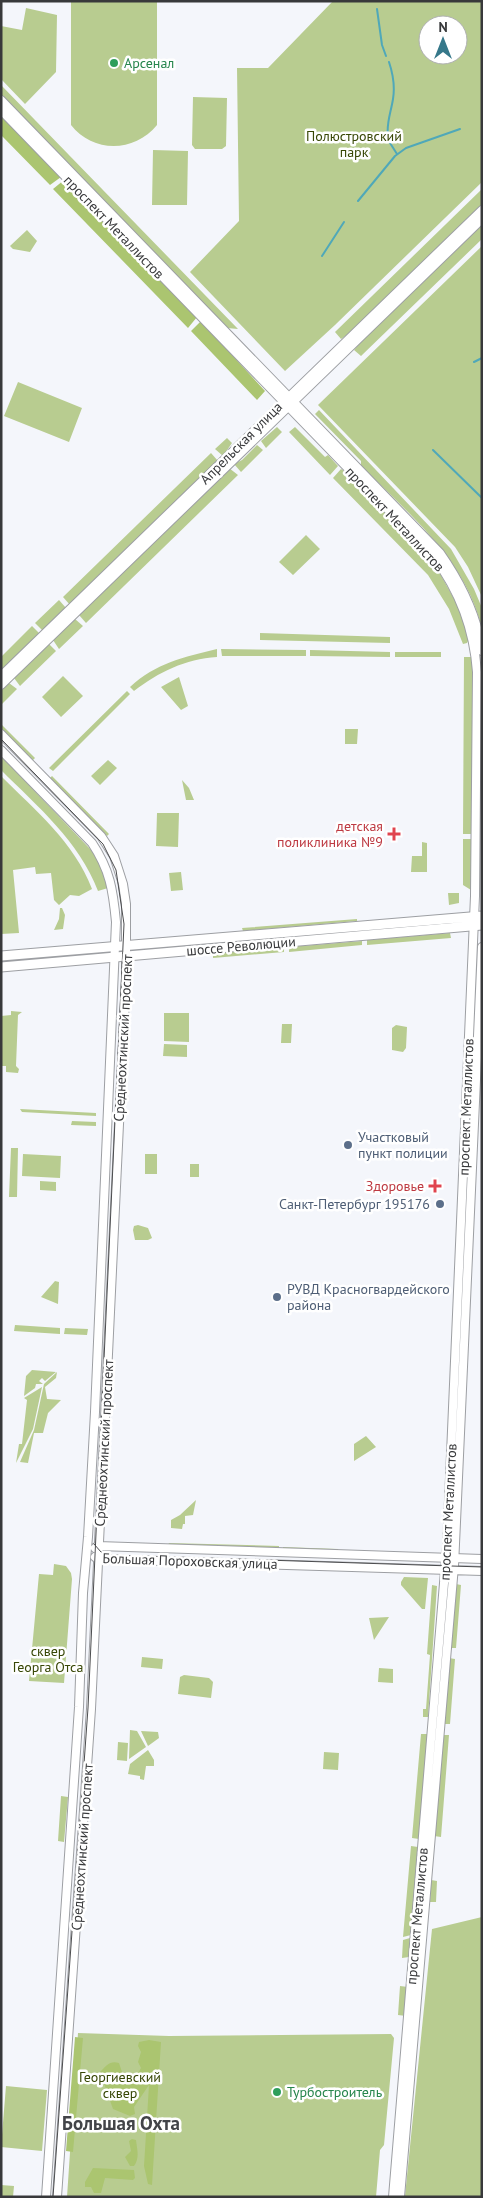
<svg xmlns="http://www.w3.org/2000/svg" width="483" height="2198" font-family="'PT Sans',sans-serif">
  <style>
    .green { fill: #b8cc90; fill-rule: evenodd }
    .forest { fill: #abc570 }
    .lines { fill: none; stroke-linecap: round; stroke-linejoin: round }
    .stream { stroke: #4fa8b9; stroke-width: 2 }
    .secondary-casing { stroke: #9d9fa3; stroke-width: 10 }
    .primary-casing { stroke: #9d9fa3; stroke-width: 11 }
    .secondary { stroke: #fff; stroke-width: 8 }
    .primary { stroke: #fff; stroke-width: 9 }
    .tram { stroke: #4c4d4f; stroke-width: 1 }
    .leisure-dot { fill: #2e9e5b; stroke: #fff; stroke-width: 2 }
    .health-dot { fill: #e0444e; stroke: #fff; stroke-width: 2 }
    .service-dot { fill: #5c6f8a; stroke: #fff; stroke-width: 2 }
    .labels { text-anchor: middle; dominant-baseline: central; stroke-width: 5; stroke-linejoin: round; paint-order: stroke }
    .leisure-label { font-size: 14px; fill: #27864d; stroke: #fff; text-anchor: start }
    .park-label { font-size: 14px; fill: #384706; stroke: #fff }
    .street-label { font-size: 14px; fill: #38393b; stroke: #fff }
    .health-label { font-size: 14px; fill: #be3a42; stroke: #fff; text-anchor: end }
    .service-label { font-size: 14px; fill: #4e5e75; stroke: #fff; text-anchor: start }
    .district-label { font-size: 19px; font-weight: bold; fill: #424448; stroke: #fff }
  </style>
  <rect width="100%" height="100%" fill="#f4f6fb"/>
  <!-- green -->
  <path class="green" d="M71,1H157V125C134,153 93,153 71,125Z
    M333,1H482V182L335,325L285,371L190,272L239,221L237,68H268ZM428,25H458V55H428Z
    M26,8L57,15L56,72L25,104L1,79V26L22,30Z
    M1,85L238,329L227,328L1,95Z
    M193,97L227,98L226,146L222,149H195L192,145Z
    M153,150L188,151L187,205H152Z
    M482,189V204L350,333L341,339L335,332Z
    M482,224V239L361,356L354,350L363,339Z
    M27,230L37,241L30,252L13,249L10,246Z
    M482,246V597L468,567L455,547L318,405Z
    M18,382L82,408L69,442L4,416Z
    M319,410L451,549L474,589L482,608V629C466,560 409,514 361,466V461L315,414Z
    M277,427L282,432L266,448L261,441Z
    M295,427L325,457L328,455L338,466L330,475L289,432Z
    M227,438L232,443L223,456L215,449Z
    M257,445L263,450L241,472L234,464L242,460Z
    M211,453L218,461L70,605L63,597Z
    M229,468L238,475L86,623L79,615Z
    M341,469L352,476L432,559L458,606L469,639L467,643L463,644L449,609L428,575L333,478Z
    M306,535L320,549L293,575L279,562Z
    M59,600L66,608L43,631L35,623Z
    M75,619L83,626L59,649L53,640Z
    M32,626L40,634L3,669L1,668V657Z
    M260,633L390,637V643L260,640Z
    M49,644L56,651L20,686L14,678Z
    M217,649V657C185,659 159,672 134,691L130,687C156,663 184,657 217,649Z
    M221,649L306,650V656H222Z
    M310,650L390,652V657L310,656Z
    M395,652H441V657H395Z
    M464,657H472L473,672V834H463Z
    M63,676L83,696L61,717L42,697Z
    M179,677L188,706L181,710L161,687Z
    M9,683L17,689L1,705V691Z
    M127,691L130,694L53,771L49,768Z
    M1,724L35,758L33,760L1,728Z
    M345,729H358L357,744H345Z
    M1,756L94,853L103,872L108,888L98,891C79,841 38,807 1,770Z
    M108,760L117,768L100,785L91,776Z
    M1,776C36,811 74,842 92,889L79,896L70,895L59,905L54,900L51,873L36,874L35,867L13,870L19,933L1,934Z
    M52,776L109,834L107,836L50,778Z
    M182,780L189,788L194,800H186Z
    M157,813H179L178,847L156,846Z
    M463,839H472L471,843V890L463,885Z
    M422,842L427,843V872H411L412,856H422Z
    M181,872L183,890L171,891L169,873Z
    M448,893H459V903L449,905Z
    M60,908H62L65,915L63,929L54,930L59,919Z
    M357,919V921L243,931L242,928Z
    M450,933L451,938L367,945V940Z
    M362,941V945L289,952V947Z
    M284,947V952L213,958V953Z
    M11,1011L22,1012L18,1015L16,1066L19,1069L18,1073L6,1072V1066H1V1016L11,1015Z
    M164,1013H189V1042L164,1041Z
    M282,1024H292L291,1043H281Z
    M396,1025L407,1027L406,1048L403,1052L392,1050V1028Z
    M164,1044L187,1045V1057L163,1056Z
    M20,1109L96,1113V1116L22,1112Z
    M72,1121L96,1122V1126L71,1125Z
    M11,1148H18L17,1197H9Z
    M23,1154L61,1156L60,1178L22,1176Z
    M145,1154H157V1174H145Z
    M190,1164H199V1177H190Z
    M40,1181L56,1182V1191L40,1190Z
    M138,1225L148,1228L152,1238L148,1240H135L133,1230L134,1226Z
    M55,1281L59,1282L58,1304L41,1297Z
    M15,1325L60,1328V1334L14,1331Z
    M65,1328L88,1329L87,1335L64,1334Z
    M32,1370L56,1372L45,1381L42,1378L39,1381L43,1384H36L35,1388L24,1396L26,1376Z
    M57,1372L56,1378L45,1387L47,1399L61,1400L48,1413L43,1433H34L28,1463L20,1462L34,1430L44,1384Z
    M42,1387L33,1429L16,1463L19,1444H22L27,1400L24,1398Z
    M366,1436L376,1447L354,1461V1444Z
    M196,1500L193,1515L185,1516V1524H183L182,1529L171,1528V1520L180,1515Z
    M169,1543L279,1546V1549L168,1545Z
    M283,1547L338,1549V1551L283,1550Z
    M54,1564L66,1566L71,1573L72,1579L64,1683L29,1681L39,1574L53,1575Z
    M404,1577L428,1578L425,1609H422L401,1585V1582Z
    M456,1584L461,1585L456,1648H450Z
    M432,1585L437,1586L428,1717H423V1709H426L430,1655L427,1654Z
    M389,1617L374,1640L369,1618Z
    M142,1657L163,1659L162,1669L141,1667Z
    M449,1658L455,1659L450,1724H444Z
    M379,1668L393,1669V1683L378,1682Z
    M184,1675L209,1678L213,1682L211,1698L178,1694L180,1677Z
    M130,1730L137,1731L146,1747L129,1759Z
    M141,1731L158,1732L159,1738L148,1746Z
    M421,1734H428L419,1839L412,1838Z
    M443,1735H449L441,1837L434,1836Z
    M118,1742L128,1743L127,1761L117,1760Z
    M148,1750L154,1760V1766H146L144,1780L140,1779V1776L128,1774L130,1764Z
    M324,1752L339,1753L338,1770L323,1769Z
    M61,1796L68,1797L64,1842L58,1841Z
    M411,1846L418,1847L411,1935L403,1937Z
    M431,1880L437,1881L436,1902H430Z
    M482,1917V2197L405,2196L432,1929Z
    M410,1938L409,1957L402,1958L403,1940Z
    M400,1986L408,1987L406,2016L398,2015Z
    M78,2033L169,2036L391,2034L394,2038L384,2145L380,2150L376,2197H67Z
    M6,2086L47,2090L42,2151L1,2147Z
    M1,2185L14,2186L13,2197H1Z"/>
  <!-- forest -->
  <path class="forest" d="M1,115L61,177L50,185L1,135Z
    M64,180L197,317L188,328L53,189Z
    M201,321L265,391L257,400L191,331Z
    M75,2037L83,2038L73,2152L66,2151Z
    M149,2040L161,2042L152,2185L148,2184L144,2166L149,2085L134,2107L135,2114L130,2116L113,2109L100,2072C106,2066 110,2060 119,2063L125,2081L133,2082L141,2068L138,2062L141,2052L138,2046L139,2042Z
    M132,2139L136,2140C137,2149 140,2158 134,2166H130L125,2157L131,2151L129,2141Z
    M93,2168L134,2170L135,2178L133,2180L105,2178L101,2193H94L91,2187H85V2182Z"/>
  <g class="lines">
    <!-- stream -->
    <path class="stream" d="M377,9L382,45L386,56
      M388,136C386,124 391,112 393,99C395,87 393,74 389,62
      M390,143L397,154
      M358,201L395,156L406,148L460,129
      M322,256L344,222
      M474,362L482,358
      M433,450L482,498"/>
    <defs>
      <path id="secondary" d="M1,100L440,553C461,583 477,615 482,651
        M1,110L434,557C459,590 474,630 477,672L475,896L447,1547L393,2197
        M1,676L482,210
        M1,685C162,531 322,375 482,219
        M1,734L101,836L114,856L123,884L126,904V978L91,1709L57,2197
        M1,750L92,843C110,870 113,890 116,922L95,1412L88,1537L83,1593L79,1707L46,2197
        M95,1548L98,1546L482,1559
        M95,1557L98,1559L482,1571
        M400,2197L454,1566L482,947"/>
      <path id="primary" d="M1,956L482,916
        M1,967L482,925"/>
    </defs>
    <!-- secondary casing -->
    <use href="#secondary" class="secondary-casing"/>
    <!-- primary casing -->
    <use href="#primary" class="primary-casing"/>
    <!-- secondary -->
    <use href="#secondary" class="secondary"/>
    <!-- primary -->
    <use href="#primary" class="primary"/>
    <!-- tram -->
    <path class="tram" d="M1,739L103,844L116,870L124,924L88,1708L53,2197
      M94,1544L101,1552L110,1555L482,1567"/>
  </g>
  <!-- markers -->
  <g class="leisure-dot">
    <circle cx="114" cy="63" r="5"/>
    <circle cx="277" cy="2092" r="5"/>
  </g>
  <g class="health-dot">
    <path d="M391.5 826.5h5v5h5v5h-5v5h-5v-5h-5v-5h5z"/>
    <path d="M432.5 1178.5h5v5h5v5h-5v5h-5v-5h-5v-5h5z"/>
  </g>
  <g class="service-dot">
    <circle cx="348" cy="1145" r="5"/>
    <circle cx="440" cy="1204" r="5"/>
    <circle cx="277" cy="1297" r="5"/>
  </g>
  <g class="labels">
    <!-- leisure labels -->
    <g class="leisure-label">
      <text x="124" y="63">Арсенал</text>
      <text x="287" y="2092">Турбостроитель</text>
    </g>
    <!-- park labels -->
    <g class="park-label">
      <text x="354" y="136">Полюстровский<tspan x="354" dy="16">парк</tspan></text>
      <text x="48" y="1651">сквер<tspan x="48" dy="16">Георга Отса</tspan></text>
      <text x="120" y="2077">Георгиевский<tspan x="120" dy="16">сквер</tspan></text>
    </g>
    <!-- street labels -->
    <g class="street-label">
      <text transform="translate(114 227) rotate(46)">проспект Металлистов</text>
      <text transform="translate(241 443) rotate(-45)">Апрельская улица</text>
      <text transform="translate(395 519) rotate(47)">проспект Металлистов</text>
      <text transform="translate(241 946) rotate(-5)">шоссе Революции</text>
      <text transform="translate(123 1038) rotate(-87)">Среднеохтинский проспект</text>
      <text transform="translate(466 1107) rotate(-88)">проспект Металлистов</text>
      <text transform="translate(104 1443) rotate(-87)">Среднеохтинский проспект</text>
      <text transform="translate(448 1512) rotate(-87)">проспект Металлистов</text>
      <text transform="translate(190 1561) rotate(2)">Большая Пороховская улица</text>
      <text transform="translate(82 1847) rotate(-86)">Среднеохтинский проспект</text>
      <text transform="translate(417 1916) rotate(-85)">проспект Металлистов</text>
    </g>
    <!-- health labels -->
    <g class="health-label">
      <text x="383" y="826">детская<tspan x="383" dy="16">поликлиника №9</tspan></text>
      <text x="424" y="1186">Здоровье</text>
    </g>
    <!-- service labels -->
    <g class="service-label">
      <text x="358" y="1137">Участковый<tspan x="358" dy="16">пункт полиции</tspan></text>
      <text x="430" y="1204" text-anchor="end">Санкт-Петербург 195176</text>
      <text x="287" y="1289">РУВД Красногвардейского<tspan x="287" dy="16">района</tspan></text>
    </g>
    <!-- district labels -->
    <g class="district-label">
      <text x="121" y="2123">Большая Охта</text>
    </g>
  </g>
  <!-- border -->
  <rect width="483" height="2198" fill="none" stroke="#38393b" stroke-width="5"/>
  <!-- north arrow -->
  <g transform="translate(443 40)"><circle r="24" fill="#ffffff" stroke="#afb0b1"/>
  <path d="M0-4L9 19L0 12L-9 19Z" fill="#36788a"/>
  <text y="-8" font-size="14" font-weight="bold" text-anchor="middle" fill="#38393b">N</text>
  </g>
</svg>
